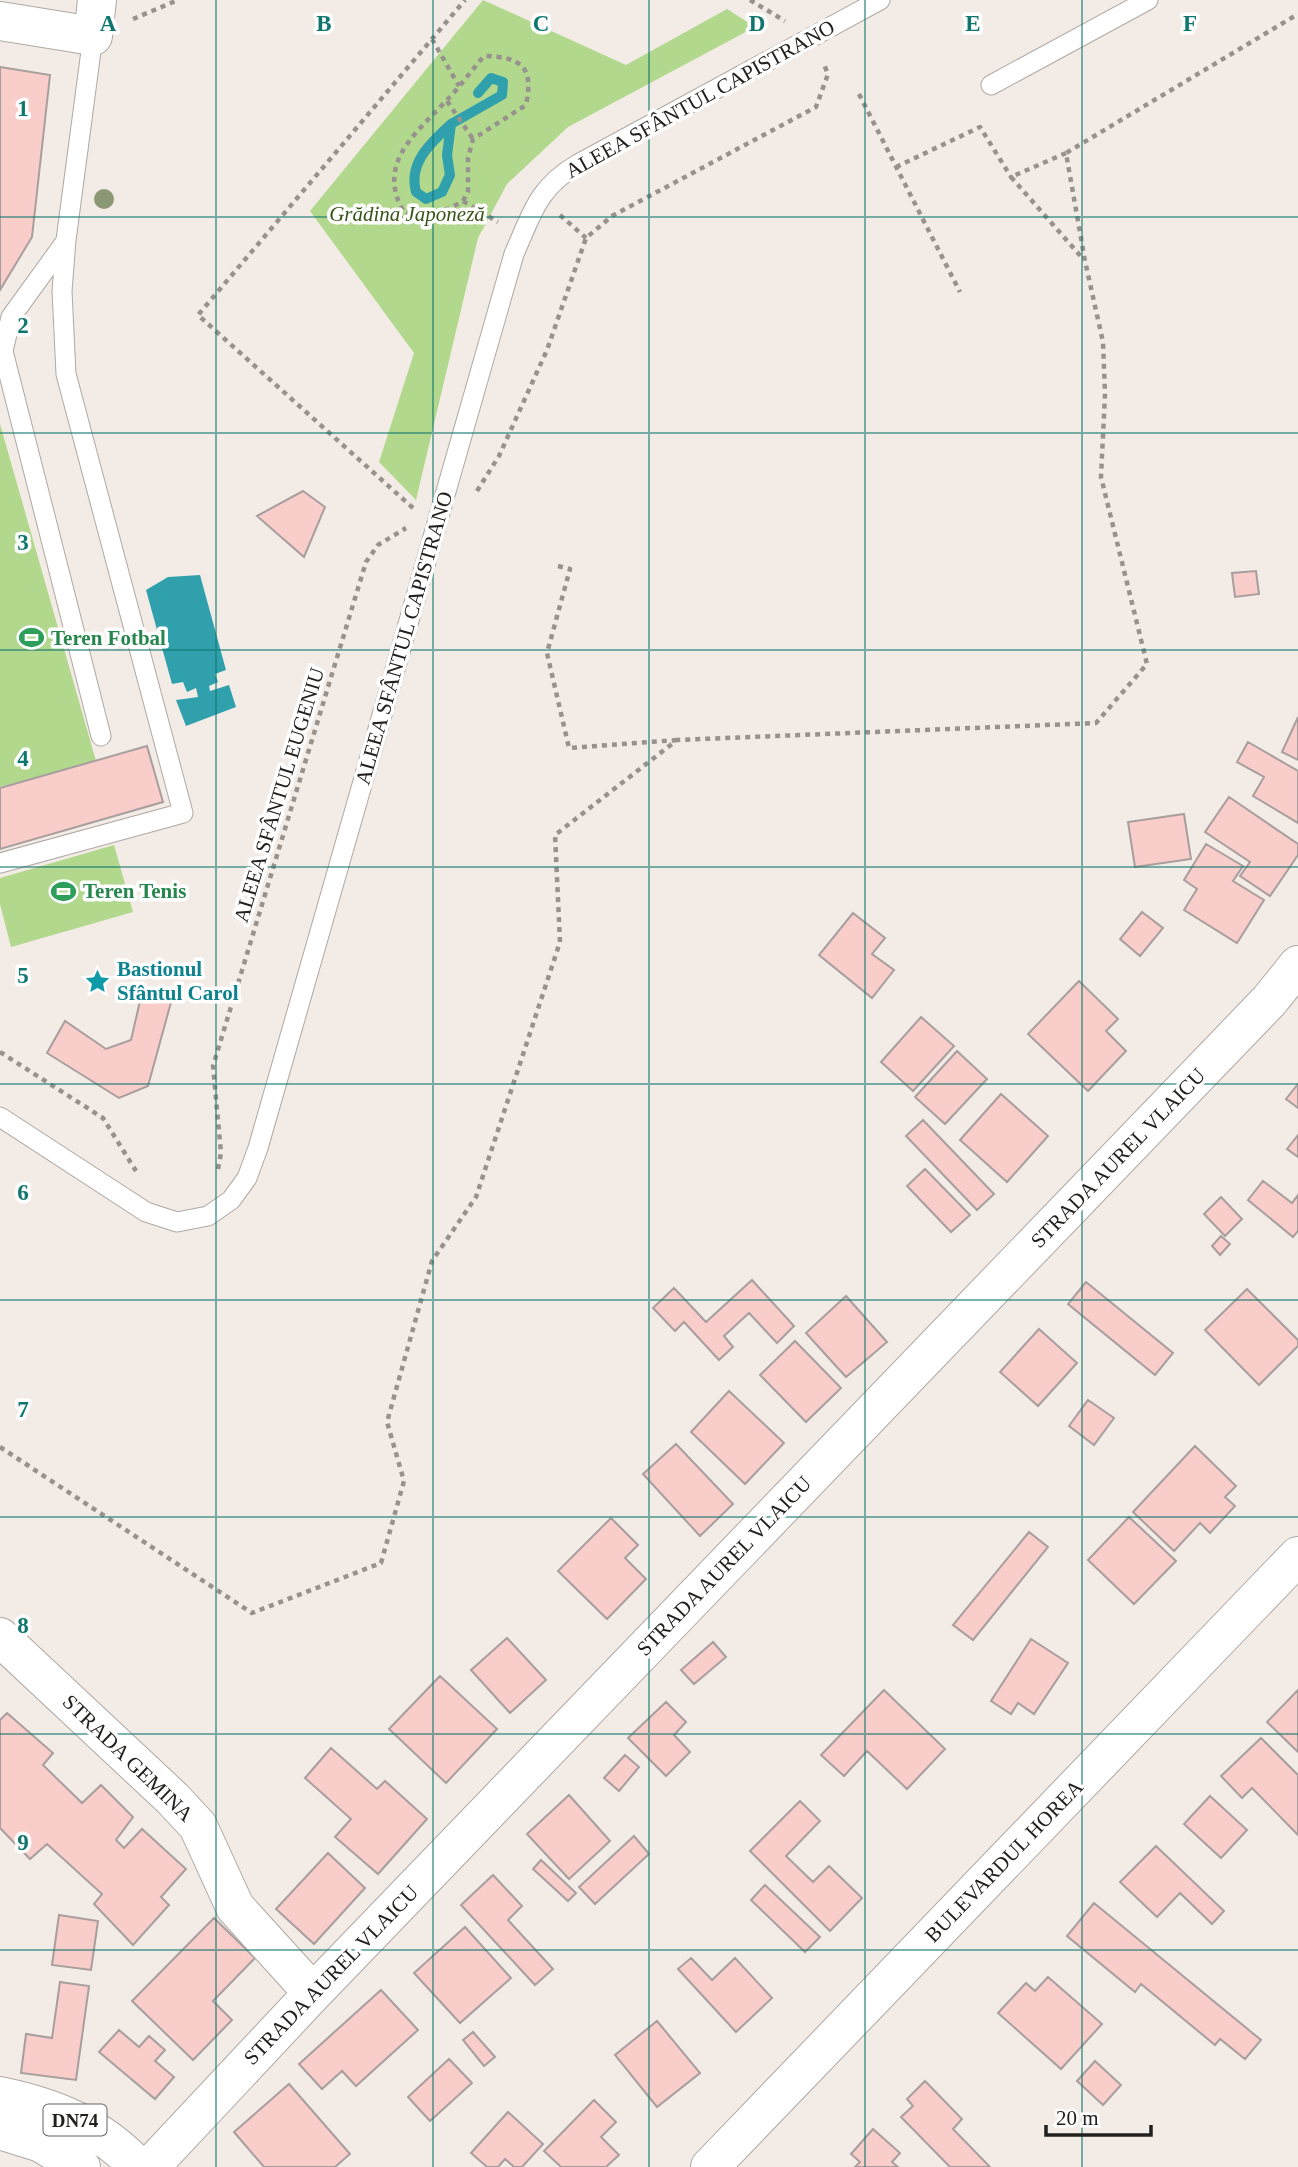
<svg xmlns="http://www.w3.org/2000/svg" width="1298" height="2167" font-family="Georgia,serif">
  <style>
    .green { fill: #b1d88c }
    .water { fill: #30a0ad }
    .lines { fill: none; stroke-linecap: round; stroke-linejoin: round }
    .stream { stroke: #30a0ad; stroke-width: 10 }
    .building { fill: #f8cdca; stroke: #a89e9e; stroke-width: 2 }
    .service-casing { stroke: #afa8a3; stroke-width: 21 }
    .minor-casing { stroke: #afa8a3; stroke-width: 40 }
    .primary-casing { stroke: #afa8a3; stroke-width: 40 }
    .path { stroke: #97928e; stroke-width: 4.5; stroke-dasharray: 5 5; stroke-linecap: butt }
    .service { stroke: #fff; stroke-width: 19 }
    .minor { stroke: #fff; stroke-width: 38 }
    .primary { stroke: #fff; stroke-width: 38 }
    .tree { fill: #8c9875 }
    .grid { fill: none; stroke: #0f766e; stroke-width: 2; stroke-opacity: 0.55 }
    .labels { text-anchor: middle; dominant-baseline: central; stroke-width: 7; stroke-linejoin: round; paint-order: stroke }
    .shield { fill: #fff; stroke: #646362; stroke-width: 2 }
    .shield-label { font-size: 19px; font-weight: bold; fill: #22201e }
    .street-label { font-size: 21px; fill: #22201e; stroke: #fff }
    .park-label { font-size: 21px; font-style: italic; fill: #385418; stroke: #fff }
    .leisure-label { font-size: 21px; font-weight: bold; fill: #27864d; stroke: #fff; text-anchor: start }
    .culture-label { font-size: 21px; font-weight: bold; fill: #0d838f; stroke: #fff; text-anchor: start }
    .grid-label { font-size: 23px; text-anchor: middle; font-weight: bold; fill: #0f766e; stroke: #fff; stroke-width: 7; stroke-linejoin: round; paint-order: stroke }
  </style>
  <rect width="100%" height="100%" fill="#f3ece6"/>
  <!-- green -->
  <path class="green" d="M483,0L626,65L727,9L755,27L568,127L507,184L478,238L416,500L379,462L414,353L310,211Z
    M0,424L96,761L0,787Z
    M114,845L133,912L11,947L0,904V878Z"/>
  <!-- water -->
  <path class="water" d="M200,575L226,670L215,674L218,682L209,686L210,691L229,685L236,707L186,726L176,700L198,697L196,688L187,692L183,682L172,684L146,590L168,577Z"/>
  <g class="lines">
    <!-- stream -->
    <path class="stream" d="M451,124C431,143 408,162 416,192L426,199L442,192L450,175L447,155L451,124L502,95L503,82L491,78L478,93"/>
  </g>
  <!-- building -->
  <path class="building" d="M0,67L50,75L32,237L0,290Z
    M303,491L325,507L304,557L257,516Z
    M1256,571L1259,594L1235,597L1232,573Z
    M1298,717V760L1282,752Z
    M1248,742L1298,771V823L1253,796L1264,777L1237,762Z
    M147,746L163,802L0,849V788Z
    M1229,797L1298,844V855L1270,896L1240,876L1250,862L1205,832Z
    M1184,814L1191,859L1135,867L1128,822Z
    M1206,844L1243,866L1233,881L1264,900L1237,943L1184,910L1197,889L1184,880Z
    M1142,912L1163,928L1140,956L1120,939Z
    M853,913L885,938L872,954L894,970L872,998L819,955Z
    M1079,981L1118,1019L1106,1031L1126,1051L1088,1091L1028,1034Z
    M143,988L173,995L148,1086L119,1098L47,1053L65,1021L106,1049L131,1040Z
    M921,1017L954,1046L913,1091L881,1062Z
    M957,1051L987,1079L945,1124L915,1097Z
    M1298,1084V1108L1286,1099Z
    M1001,1094L1048,1136L1007,1182L960,1140Z
    M923,1120L994,1194L977,1210L906,1136Z
    M1298,1135V1157L1287,1149Z
    M925,1169L970,1215L951,1232L907,1186Z
    M1263,1181L1292,1203L1298,1195V1231L1293,1237L1248,1200Z
    M1221,1197L1242,1219L1225,1236L1204,1214Z
    M1221,1236L1230,1244L1220,1255L1212,1246Z
    M752,1280L794,1326L777,1343L749,1313L724,1336L733,1347L719,1360L684,1322L675,1331L653,1308L674,1288L706,1322Z
    M1086,1282L1173,1353L1155,1375L1068,1304Z
    M1247,1289L1298,1340V1346L1259,1385L1205,1330Z
    M846,1296L887,1342L846,1377L806,1333Z
    M1039,1329L1077,1363L1038,1406L1000,1372Z
    M795,1341L841,1388L806,1422L760,1375Z
    M729,1391L784,1443L745,1484L691,1432Z
    M1088,1400L1114,1418L1094,1445L1069,1426Z
    M676,1444L733,1504L700,1536L643,1474Z
    M1195,1446L1236,1486L1225,1497L1235,1506L1210,1533L1200,1523L1174,1551L1133,1512Z
    M1129,1517L1176,1561L1134,1604L1088,1560Z
    M611,1518L638,1545L625,1558L646,1579L607,1619L558,1571Z
    M1029,1532L1048,1547L973,1640L953,1625Z
    M507,1638L546,1680L510,1713L471,1670Z
    M1031,1639L1068,1663L1034,1714L1018,1703L1011,1714L991,1701Z
    M713,1642L726,1657L694,1684L681,1670Z
    M440,1676L497,1729L446,1783L389,1729Z
    M884,1690L945,1749L907,1789L867,1751L844,1776L821,1755Z
    M1298,1690V1752L1267,1722Z
    M666,1702L686,1722L674,1735L690,1752L666,1776L628,1738Z
    M7,1713L53,1753L43,1765L82,1803L101,1785L133,1817L116,1840L124,1848L142,1829L186,1869L161,1897L169,1905L133,1945L94,1904L102,1894L47,1844L30,1859L0,1828V1720Z
    M1261,1738L1298,1775V1835L1252,1788L1242,1798L1221,1776Z
    M331,1748L377,1789L385,1781L427,1819L378,1874L335,1837L351,1819L305,1778Z
    M625,1755L639,1767L619,1791L604,1778Z
    M569,1795L610,1841L569,1879L527,1834Z
    M1210,1796L1247,1830L1221,1858L1184,1824Z
    M800,1801L820,1821L786,1856L813,1882L829,1866L862,1898L830,1931L750,1851Z
    M634,1836L649,1854L595,1904L579,1887Z
    M1156,1846L1224,1911L1212,1924L1180,1893L1157,1917L1120,1882Z
    M328,1853L365,1888L314,1944L276,1909Z
    M541,1860L576,1893L568,1901L533,1869Z
    M493,1875L522,1906L508,1920L553,1969L535,1985L461,1905Z
    M765,1885L820,1937L805,1952L751,1900Z
    M1094,1903L1261,2040L1245,2059L1220,2039L1215,2045L1141,1984L1135,1992L1067,1936Z
    M59,1915L98,1921L91,1970L52,1965Z
    M214,1918L255,1958L213,2001L232,2020L193,2060L132,2001Z
    M465,1927L511,1978L460,2023L414,1973Z
    M691,1958L712,1980L735,1958L772,1998L736,2032L678,1969Z
    M1048,1977L1102,2024L1061,2069L998,2013L1026,1983L1035,1991Z
    M60,1982L89,1986L76,2080L21,2073L26,2034L52,2038Z
    M381,1990L418,2030L356,2086L342,2071L322,2089L299,2064Z
    M657,2021L700,2073L657,2107L615,2055Z
    M119,2030L139,2047L149,2036L165,2050L155,2061L174,2077L155,2099L99,2052Z
    M473,2032L495,2057L484,2066L463,2040Z
    M449,2059L472,2083L430,2121L408,2097Z
    M1095,2061L1121,2085L1103,2105L1077,2081Z
    M925,2081L962,2119L953,2129L990,2167H950L901,2117L913,2106L907,2099Z
    M289,2084L350,2154L335,2167H264L234,2132Z
    M594,2100L616,2122L601,2137L619,2155L606,2167H561L544,2151Z
    M508,2112L543,2144L522,2167H514L505,2159L498,2167H487L471,2153Z
    M873,2129L900,2153L892,2162L898,2167H855L860,2162L851,2154Z"/>
  <g class="lines">
    <defs>
      <path id="service" d="M991,85L1148,0
        M66,241L11,317L3,351L101,736
        M0,863L183,813L66,374L62,291L66,240L93,36
        M0,1117L146,1212L177,1222L208,1216L231,1200L247,1178L258,1148L514,254C532,214 537,188 578,164L880,0"/>
      <path id="minor" d="M0,21L93,36L97,0
        M0,1637L173,1799L198,1826L235,1907L313,1993
        M150,2167L313,1993L1269,1001L1298,965"/>
      <path id="primary" d="M0,2096C54,2107 100,2126 138,2167
        M0,2130L41,2143L81,2167
        M710,2167L1298,1556"/>
    </defs>
    <!-- service casing -->
    <use href="#service" class="service-casing"/>
    <!-- minor casing -->
    <use href="#minor" class="minor-casing"/>
    <!-- primary casing -->
    <use href="#primary" class="primary-casing"/>
    <!-- path -->
    <path class="path" d="M750,0L785,21
      M133,19L178,0
      M432,39L459,86
      M859,94L960,292
      M447,101L473,139
      M1066,153L1011,177L1084,260
      M896,167L980,127L1011,177
      M463,201L468,192V158L473,139L526,105C534,67 522,57 484,56C471,71 459,88 445,102C414,135 375,165 405,214C427,217 443,213 463,201L498,222
      M560,215L586,238
      M477,491L499,456L547,350L586,238L612,216L816,107L828,74L823,62
      M413,508L198,315L465,0
      M558,566L570,569L547,653L569,748L677,740
      M0,1052L103,1118L136,1171
      M218,1169L221,1153L213,1066L366,562L378,545L406,528
      M0,1447L252,1613L381,1563L404,1481L387,1422L432,1261L476,1197L560,942L555,835L677,740L1096,723L1147,664L1101,477L1105,394L1103,342L1085,261L1066,153L1298,14"/>
    <!-- service -->
    <use href="#service" class="service"/>
    <!-- minor -->
    <use href="#minor" class="minor"/>
    <!-- primary -->
    <use href="#primary" class="primary"/>
  </g>
  <!-- trees -->
  <circle class="tree" cx="104" cy="199" r="10"/>
  <!-- grid -->
  <path class="grid" d="M216,0V2167M433,0V2167M649,0V2167M865,0V2167M1082,0V2167M0,217H1298M0,433H1298M0,650H1298M0,867H1298M0,1084H1298M0,1300H1298M0,1517H1298M0,1734H1298M0,1950H1298"/>
  <!-- icons -->
  <defs>
    <symbol id="stadium-bare" viewBox="-9 -9 18 18"><path d="M0-5a6.5 5 0 1 0 0 10a6.5 5 0 1 0 0-10ZM-3.5-1.8h7v3.6h-7Z" fill="#2e9e5b" stroke="#fff" stroke-width="2.5" paint-order="stroke"/></symbol>
    <symbol id="sight-bare" viewBox="-9 -9 18 18"><path d="M0-6L1.8-2.2L6-1.7L2.9 1.2L3.7 5.4L0 3.3L-3.7 5.4L-2.9 1.2L-6-1.7L-1.8-2.2Z" fill="#0f9aa8" stroke="#fff" stroke-width="2.5" paint-order="stroke"/></symbol>
  </defs>
  <g fill-rule="evenodd">
    <use href="#stadium-bare" x="14" y="620" width="35" height="35"/>
    <use href="#stadium-bare" x="46" y="874" width="35" height="35"/>
    <use href="#sight-bare" x="80" y="964" width="35" height="35"/>
  </g>
  <g class="labels">
    <!-- shield labels -->
    <rect class="shield" x="43.5" y="2104.5" width="63" height="31" rx="5"/>
    <g class="shield-label">
      <text x="75" y="2120">DN74</text>
    </g>
    <!-- street labels -->
    <g class="street-label">
      <text transform="translate(700 99) rotate(-29)">ALEEA SFÂNTUL CAPISTRANO</text>
      <text transform="translate(404 638) rotate(-74)">ALEEA SFÂNTUL CAPISTRANO</text>
      <text transform="translate(279 795) rotate(-73)">ALEEA SFÂNTUL EUGENIU</text>
      <text transform="translate(1118 1158) rotate(-46)">STRADA AUREL VLAICU</text>
      <text transform="translate(724 1566) rotate(-46)">STRADA AUREL VLAICU</text>
      <text transform="translate(128 1758) rotate(44)">STRADA GEMINA</text>
      <text transform="translate(1004 1861) rotate(-46)">BULEVARDUL HOREA</text>
      <text transform="translate(331 1975) rotate(-46)">STRADA AUREL VLAICU</text>
    </g>
    <!-- park labels -->
    <g class="park-label">
      <text x="407" y="214">Grădina Japoneză</text>
    </g>
    <!-- leisure labels -->
    <g class="leisure-label">
      <text x="51" y="638">Teren Fotbal</text>
      <text x="83" y="891">Teren Tenis</text>
    </g>
    <!-- culture labels -->
    <g class="culture-label">
      <text x="117" y="969">Bastionul<tspan x="117" dy="24">Sfântul Carol</tspan></text>
    </g>
  </g>
  <g class="grid-label">
    <text x="108" y="31">A</text>
    <text x="324" y="31">B</text>
    <text x="541" y="31">C</text>
    <text x="757" y="31">D</text>
    <text x="973" y="31">E</text>
    <text x="1190" y="31">F</text>
    <text x="23" y="116">1</text>
    <text x="23" y="333">2</text>
    <text x="23" y="550">3</text>
    <text x="23" y="766">4</text>
    <text x="23" y="983">5</text>
    <text x="23" y="1200">6</text>
    <text x="23" y="1417">7</text>
    <text x="23" y="1633">8</text>
    <text x="23" y="1850">9</text>
  </g>
  <!-- scale -->
  <path d="M1046 2125v10h105v-10" fill="none" stroke="#22201e" stroke-width="3.5"/>
  <text x="1056" y="2125" font-size="21" fill="#22201e" stroke="#ffffff" stroke-width="5" paint-order="stroke">20 m</text>
</svg>
